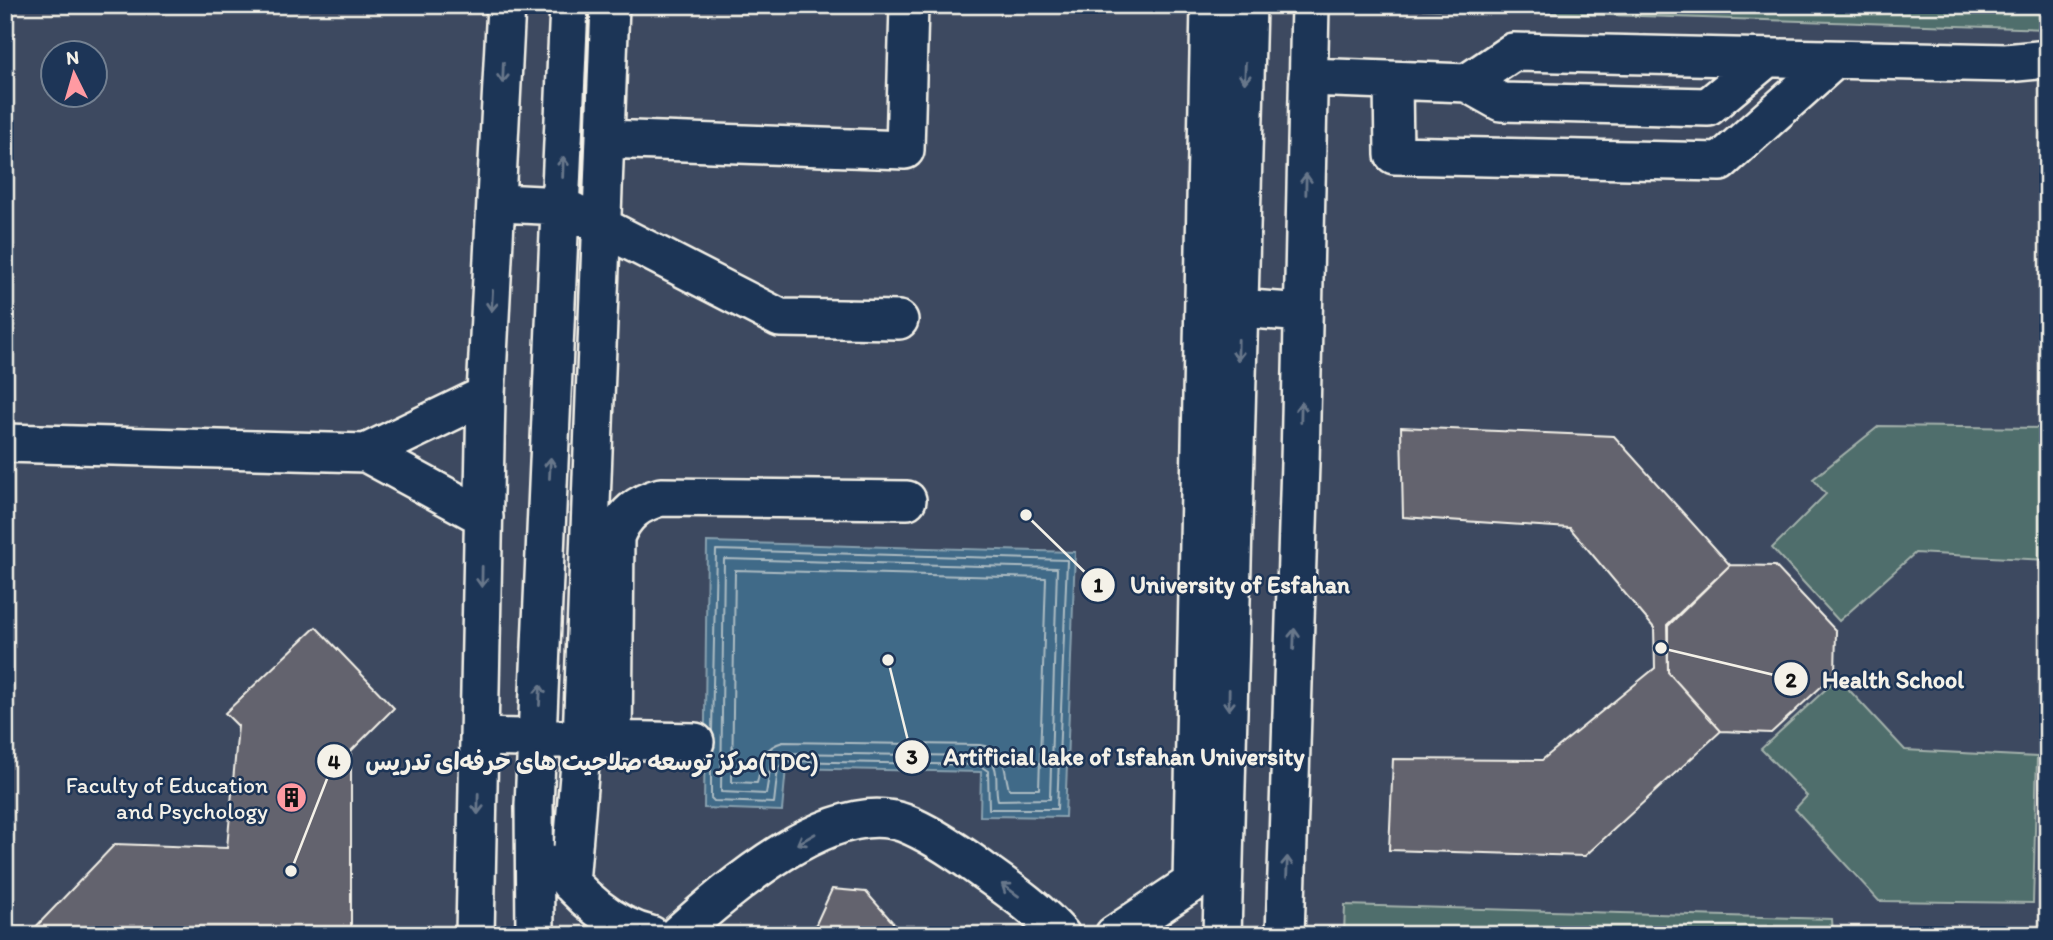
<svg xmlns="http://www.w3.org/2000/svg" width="2053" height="940" font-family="Itim,'Playpen Sans Arabic',sans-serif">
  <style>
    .built { fill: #3c4961; fill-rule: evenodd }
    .green { fill: #506e6c; stroke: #a2b0aa; stroke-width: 2 }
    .water { fill: #406a88; stroke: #88a0ae; stroke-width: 2 }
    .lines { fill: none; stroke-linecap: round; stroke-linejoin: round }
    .shore { stroke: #acbbc2; stroke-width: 2 }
    .building { fill: #64636e; stroke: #f4f1e8; stroke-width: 2 }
    .minor-casing { stroke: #f4f1e8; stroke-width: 42 }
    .minor { stroke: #1d3557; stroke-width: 37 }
    .oneway { stroke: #68778a }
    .labels { text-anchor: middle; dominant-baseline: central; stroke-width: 5; stroke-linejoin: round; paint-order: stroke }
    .poi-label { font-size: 23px; fill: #f4f1e8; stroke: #1d3557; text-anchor: end }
    .leader { fill: none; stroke: #f4f1e8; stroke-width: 2.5 }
    .callout-dot { fill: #f4f1e8; stroke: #1d3557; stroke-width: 2.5 }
    .mark-label { font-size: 21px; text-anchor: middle; font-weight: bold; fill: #111 }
    .callout-label { font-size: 24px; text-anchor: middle; font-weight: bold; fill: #f4f1e8; stroke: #1d3557; stroke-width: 5; stroke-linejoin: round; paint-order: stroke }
  </style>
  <rect width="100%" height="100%" fill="#2b3e5c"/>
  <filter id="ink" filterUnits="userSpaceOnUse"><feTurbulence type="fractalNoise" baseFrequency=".0143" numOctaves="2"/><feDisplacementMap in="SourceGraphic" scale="14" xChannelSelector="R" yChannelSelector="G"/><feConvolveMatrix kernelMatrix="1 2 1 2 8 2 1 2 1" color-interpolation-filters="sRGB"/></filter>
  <g filter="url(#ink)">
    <!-- built -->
    <path class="built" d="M5,5H2048V935H5ZM52,52H94V94H52Z"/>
    <!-- green -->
    <path class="green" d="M1364,5H2048V29L1364,7Z
      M1879,426L2048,428V560L1915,553L1839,621L1772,548L1826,494L1813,479Z
      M1838,678L1905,750L2037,757L2033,903L1879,901L1795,809L1807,796L1761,749Z
      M1345,905L1832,919L1833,935H1344Z"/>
    <!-- water -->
    <path class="water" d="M707,542L1075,552L1065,817L980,816L981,772L786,768L782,811L704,808Z"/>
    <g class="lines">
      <!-- shore -->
      <path class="shore" d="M724,559L1057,568L1050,799L998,800C993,783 1004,761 980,756L785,753L771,763L766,794L721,792Z
        M735,570L1046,578L1039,789H1009C1003,769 1008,749 980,745L783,742C760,748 762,765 757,783L732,782Z
        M711,753V798L714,801L774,803L778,768L786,761L979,765L988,771L989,809H1057L1067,560L716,550L712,731"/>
    </g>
    <!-- building -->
    <path class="building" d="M1401,427L1614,436L1730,565L1667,625L1668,672L1721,731L1585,856L1389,850L1393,759L1542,760L1655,668L1654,628L1570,528L1403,517Z
      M1730,565L1775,566L1836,631L1835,674L1771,733L1721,731L1668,672V626Z
      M316,627L394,708L351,751V935H28L115,844L227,848L238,726L225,713Z
      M832,889L866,892L904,935H811Z"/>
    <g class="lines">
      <defs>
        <path id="minor" d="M1308,77L1467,83L1513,52L2006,63L2048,59
          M1393,81L1394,155L1720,162L1834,60
          M1467,83L1501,102L1708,107L1767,58
          M605,139L905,150L909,5
          M498,203L562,206L780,318L899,320
          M1239,308L1303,313
          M5,443L366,453
          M484,517L366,453L486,395
          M479,737L695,742
          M613,741L615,537C624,514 638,503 661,497L907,500
          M555,864C577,894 613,927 651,935
          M570,883L582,740L610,5
          M1192,884L1210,5
          M475,935L486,395L506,5
          M535,935L534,806L569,5
          M677,935C726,891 833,796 904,823C930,833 956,851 978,867C1007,888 1037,908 1061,935
          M1114,935L1213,869
          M1222,935L1247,5
          M1285,935L1300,463L1310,5"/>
      </defs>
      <!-- minor casing -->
      <use href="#minor" class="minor-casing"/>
      <!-- minor -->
      <use href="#minor" class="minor"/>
    </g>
    <!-- one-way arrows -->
    <defs><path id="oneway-shaft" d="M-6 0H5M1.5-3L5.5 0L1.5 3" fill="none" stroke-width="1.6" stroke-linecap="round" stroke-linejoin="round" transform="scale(1.75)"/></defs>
    <g class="oneway">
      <use href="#oneway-shaft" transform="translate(503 73) rotate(92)"/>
      <use href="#oneway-shaft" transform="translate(1245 73) rotate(92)"/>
      <use href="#oneway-shaft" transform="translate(563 167) rotate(-88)"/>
      <use href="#oneway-shaft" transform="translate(1306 184) rotate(-89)"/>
      <use href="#oneway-shaft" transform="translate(492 301) rotate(93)"/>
      <use href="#oneway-shaft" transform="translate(1238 350) rotate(91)"/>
      <use href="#oneway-shaft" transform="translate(1301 412) rotate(-89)"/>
      <use href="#oneway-shaft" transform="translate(550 468) rotate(-87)"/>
      <use href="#oneway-shaft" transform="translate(482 577) rotate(91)"/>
      <use href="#oneway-shaft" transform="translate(1294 639) rotate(-88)"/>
      <use href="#oneway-shaft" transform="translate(540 695) rotate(-87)"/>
      <use href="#oneway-shaft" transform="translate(1229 700) rotate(91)"/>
      <use href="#oneway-shaft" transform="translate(478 804) rotate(91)"/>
      <use href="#oneway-shaft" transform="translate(806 839) rotate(150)"/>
      <use href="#oneway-shaft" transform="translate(1287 867) rotate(-88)"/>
      <use href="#oneway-shaft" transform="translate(1010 890) rotate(-144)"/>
    </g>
  </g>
  <!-- icons -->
  <defs>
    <symbol id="building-disc" viewBox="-11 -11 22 22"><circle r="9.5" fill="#ff9aa2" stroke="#1d3557"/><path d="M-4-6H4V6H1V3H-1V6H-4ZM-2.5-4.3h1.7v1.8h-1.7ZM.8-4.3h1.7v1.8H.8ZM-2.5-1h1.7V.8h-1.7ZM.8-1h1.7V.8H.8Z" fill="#111"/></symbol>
  </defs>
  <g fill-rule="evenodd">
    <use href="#building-disc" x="274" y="780" width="35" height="35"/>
  </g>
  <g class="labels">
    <!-- poi labels -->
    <g class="poi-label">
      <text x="268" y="785">Faculty of Education<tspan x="268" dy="26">and Psychology</tspan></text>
    </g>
  </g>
  <!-- callouts -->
  <path class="leader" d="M1026 515L1098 585M1661 648L1791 679M888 660L912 757M291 871L334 761"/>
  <g class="callout-dot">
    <circle cx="1026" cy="515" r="7"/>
    <circle cx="1661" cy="648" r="7"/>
    <circle cx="888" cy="660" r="7"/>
    <circle cx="291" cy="871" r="7"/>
    <circle cx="1098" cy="585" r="18"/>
    <circle cx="1791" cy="679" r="18"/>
    <circle cx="912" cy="757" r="18"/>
    <circle cx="334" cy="761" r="18"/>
  </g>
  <g class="mark-label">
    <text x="1098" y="592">1</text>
    <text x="1791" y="687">2</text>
    <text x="912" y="764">3</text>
    <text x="334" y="769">4</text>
  </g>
  <g class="callout-label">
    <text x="1240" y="593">University of Esfahan</text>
    <text x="1893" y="688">Health School</text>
    <text x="1124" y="765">Artificial lake of Isfahan University</text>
    <text x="592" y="770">مرکز توسعه صلاحیت های حرفه‌ای تدریس(TDC)</text>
  </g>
  <!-- margin -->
  <rect width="2053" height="940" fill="none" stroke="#1d3557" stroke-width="28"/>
  <rect x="14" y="14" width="2025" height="912" fill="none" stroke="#f4f1e8" stroke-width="2.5" filter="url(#ink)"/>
  <!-- north arrow -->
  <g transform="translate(74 74) rotate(355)"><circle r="33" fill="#1d3557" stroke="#738091" stroke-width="2"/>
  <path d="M0-5L12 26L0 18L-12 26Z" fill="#ff9aa2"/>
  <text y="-10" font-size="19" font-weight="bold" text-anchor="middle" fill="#f4f1e8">N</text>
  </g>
</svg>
